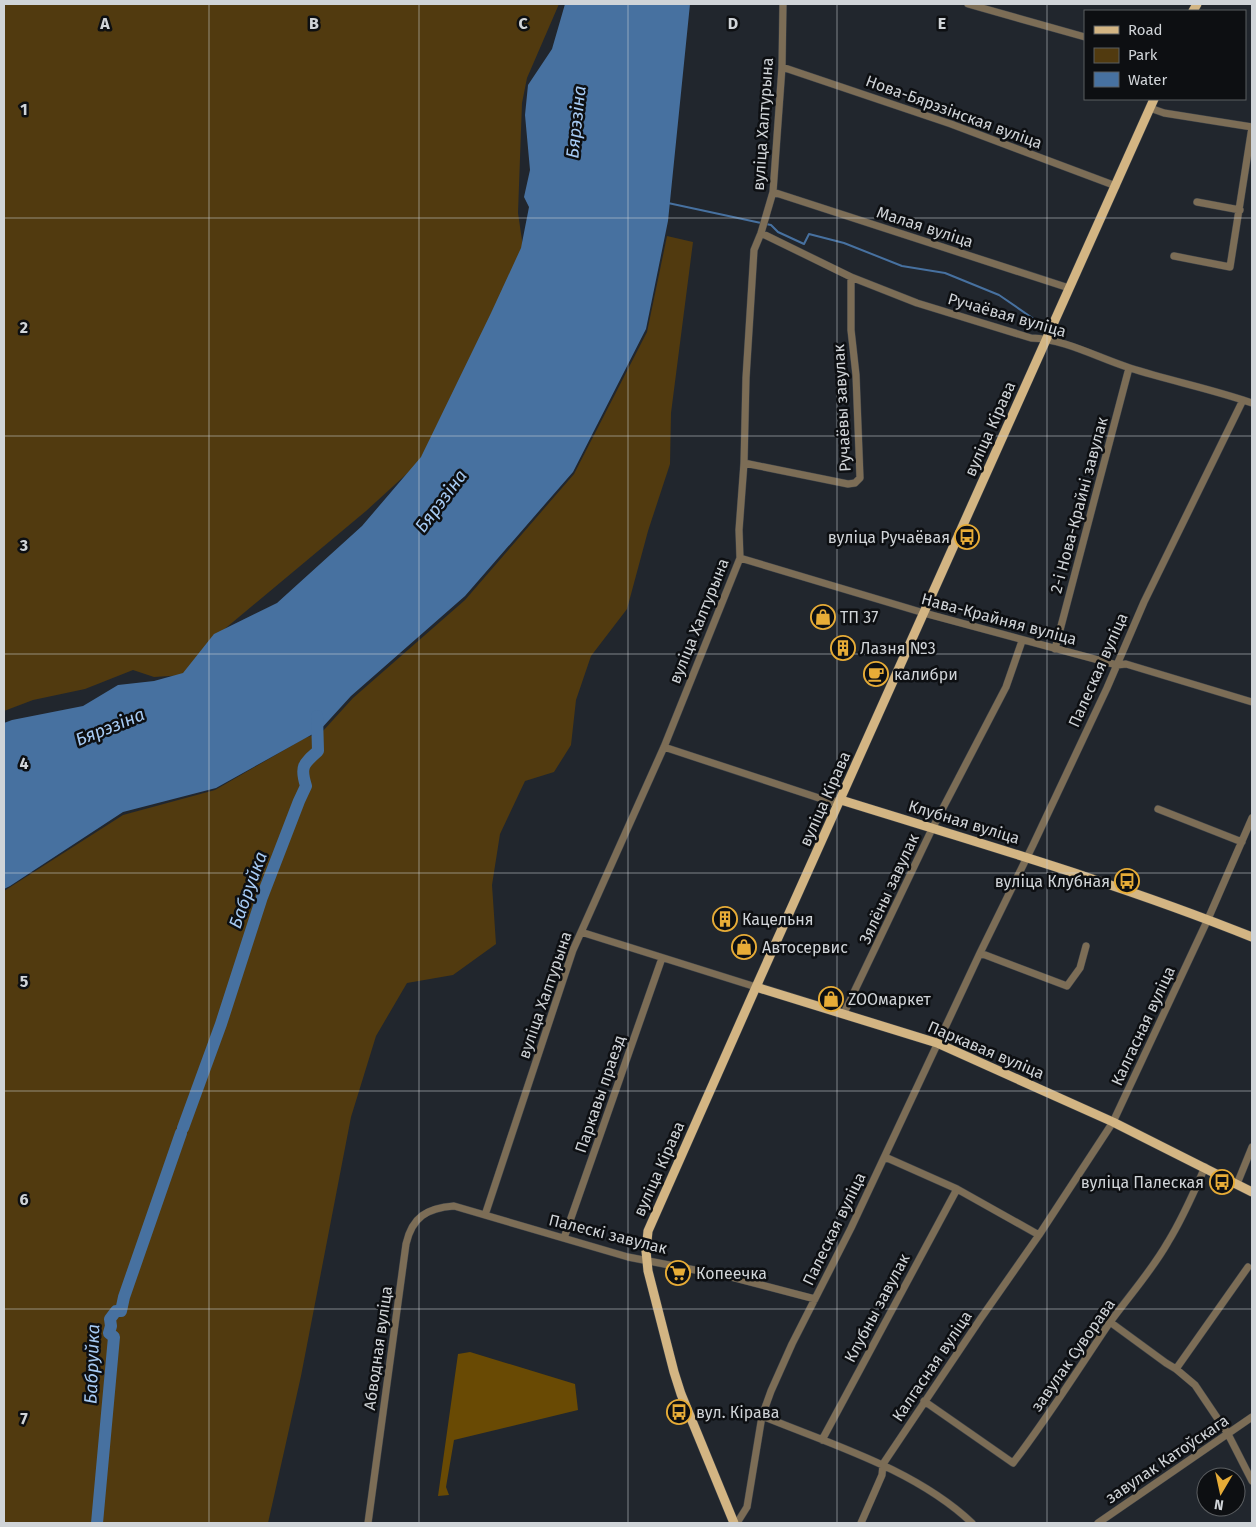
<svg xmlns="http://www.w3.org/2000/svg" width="1256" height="1527" font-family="'Fira Sans',sans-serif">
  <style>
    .green { fill: #513a0f }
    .forest { fill: #694a04 }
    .water { fill: #4771a0 }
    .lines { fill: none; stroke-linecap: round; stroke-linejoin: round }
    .stream { stroke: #4771a0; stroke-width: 2 }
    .river { stroke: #4771a0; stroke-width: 12 }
    .minor-casing { stroke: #3d4248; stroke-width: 8 }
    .major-casing { stroke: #3d4248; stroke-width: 10 }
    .minor { stroke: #7c6d56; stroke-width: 7 }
    .major { stroke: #d3b583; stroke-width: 9 }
    .grid { fill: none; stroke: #d0d4d8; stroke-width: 1; stroke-opacity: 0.55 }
    .labels { text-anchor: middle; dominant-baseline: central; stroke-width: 5; stroke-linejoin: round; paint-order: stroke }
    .street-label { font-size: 16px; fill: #d0d4d8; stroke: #0d0f12 }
    .poi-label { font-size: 16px; fill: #d0d4d8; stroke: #0d0f12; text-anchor: start }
    .water-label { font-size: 18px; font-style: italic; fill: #a7cbf4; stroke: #0d0f12 }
    .grid-label { font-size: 16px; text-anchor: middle; font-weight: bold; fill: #d0d4d8; stroke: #0d0f12; stroke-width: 5; stroke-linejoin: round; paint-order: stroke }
  </style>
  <rect width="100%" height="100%" fill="#21262d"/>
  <!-- green -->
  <path class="green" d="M4,4H559L527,78L522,103L518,213L523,247L424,458L366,511L215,637L185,675L154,677L133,670L85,689L33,700L4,711Z
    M667,236L693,242L671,413L670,464L648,531L627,609L591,656L576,700L571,745L554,772L525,781L500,834L492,885L496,944L453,975L407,983L376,1036L351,1117L301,1376L268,1523H4V891L123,815L215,790L305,738L322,732L353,698L465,600L574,474L647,332Z"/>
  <!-- forest -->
  <path class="forest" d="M470,1352L575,1384L578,1410L454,1440L446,1487L449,1495L438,1496L458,1354Z"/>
  <!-- water -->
  <path class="water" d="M565,4H690L668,221L646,329L573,472L465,596L351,696L320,730L216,788L123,812L10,886L4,889V723L12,720L83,706L118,685L154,681L183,673L214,634L277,603L362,526L421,457L491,313L521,248L529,207L524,197L530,170L525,115L528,85L552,49Z"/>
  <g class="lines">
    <!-- stream -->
    <path class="stream" d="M668,203L761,223
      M766,224L771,225L778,232L804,244L809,234L844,243L902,266L945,273L999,295L1044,326"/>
    <!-- river -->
    <path class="river" d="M183,1128L221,1024L262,897L299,801L306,786C300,767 303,764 318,751L317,716
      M97,1523L114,1337L109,1333L111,1326L110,1319L116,1311H121L124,1297L181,1133"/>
    <defs>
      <path id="minor" d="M968,4L1085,37
        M782,67L951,124L1116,186
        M1150,108L1164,113L1252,127L1230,267L1174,256
        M773,192L1069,288
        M1197,202L1240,210
        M761,233L851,277L917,303L1031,338C1065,339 1098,358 1130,368C1171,381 1212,389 1252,403
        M744,463L848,484L855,483L860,478L856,375L851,330V277
        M740,558L924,613L1117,665L1126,664L1252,702
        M1055,649L1129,368
        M664,747L831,802L841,800
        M1158,809L1242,842
        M581,932L756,987
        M980,953L1067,986L1080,968L1086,946
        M844,1013L932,829L1006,687L1022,641
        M885,1157L957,1189L1039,1235
        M1237,1184L1252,1147
        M485,1215L573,950L664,747L740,558L739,530L744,463L746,378L754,250L761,233L773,192L782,67L783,4
        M564,1238L662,958
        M1110,1322L1166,1363L1176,1369L1195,1385L1228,1434L1252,1481
        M1176,1369L1248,1267
        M924,1401L1013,1463C1047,1419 1077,1371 1108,1325C1128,1297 1151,1272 1168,1242C1183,1218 1194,1192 1205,1167
        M762,1416C833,1445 916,1470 972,1523
        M822,1440L957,1189
        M368,1523L406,1244C412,1217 427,1208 454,1206L628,1257L731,1277L815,1299
        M737,1523L747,1507L762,1416L771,1391L792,1344L851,1228L980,953L1033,845L1107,688L1144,602L1243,400
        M861,1523L882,1475L883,1464L981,1318L1039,1235L1113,1122L1208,919L1252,818
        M1098,1523L1252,1417"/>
      <path id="major" d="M1193,11L1197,4
        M841,800C979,843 1118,883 1252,937
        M756,987L937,1043L1113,1122L1252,1192
        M734,1523L681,1394L674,1372L648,1271L646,1251L648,1231L756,987L1154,99"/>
    </defs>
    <!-- minor casing -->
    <use href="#minor" class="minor-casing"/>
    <!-- major casing -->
    <use href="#major" class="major-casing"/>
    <!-- minor -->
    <use href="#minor" class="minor"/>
    <!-- major -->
    <use href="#major" class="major"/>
  </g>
  <!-- grid -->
  <path class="grid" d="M209,4V1523M419,4V1523M628,4V1523M837,4V1523M1047,4V1523M4,218H1252M4,436H1252M4,654H1252M4,873H1252M4,1091H1252M4,1309H1252"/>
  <!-- icons -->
  <defs>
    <symbol id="bus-ring" viewBox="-11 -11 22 22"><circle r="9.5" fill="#0d0f12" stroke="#e7ac37" stroke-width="1.5"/><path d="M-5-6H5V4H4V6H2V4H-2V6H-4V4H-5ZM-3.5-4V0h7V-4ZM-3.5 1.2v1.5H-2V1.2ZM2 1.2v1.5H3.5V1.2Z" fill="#e7ac37"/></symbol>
    <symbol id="shop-ring" viewBox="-11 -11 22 22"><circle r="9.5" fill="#0d0f12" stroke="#e7ac37" stroke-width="1.5"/><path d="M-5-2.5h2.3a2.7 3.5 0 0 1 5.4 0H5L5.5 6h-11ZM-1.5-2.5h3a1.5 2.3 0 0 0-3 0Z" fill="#e7ac37"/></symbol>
    <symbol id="building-ring" viewBox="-11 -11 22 22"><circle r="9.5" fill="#0d0f12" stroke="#e7ac37" stroke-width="1.5"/><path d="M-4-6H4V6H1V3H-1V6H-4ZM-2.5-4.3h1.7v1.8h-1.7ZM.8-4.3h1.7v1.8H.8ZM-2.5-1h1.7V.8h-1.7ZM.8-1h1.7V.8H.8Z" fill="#e7ac37"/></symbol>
    <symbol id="cafe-ring" viewBox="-11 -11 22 22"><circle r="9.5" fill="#0d0f12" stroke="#e7ac37" stroke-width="1.5"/><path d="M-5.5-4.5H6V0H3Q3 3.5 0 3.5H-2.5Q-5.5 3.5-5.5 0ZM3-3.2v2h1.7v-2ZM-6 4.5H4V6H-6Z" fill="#e7ac37"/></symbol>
    <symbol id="supermarket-ring" viewBox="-11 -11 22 22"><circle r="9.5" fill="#0d0f12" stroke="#e7ac37" stroke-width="1.5"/><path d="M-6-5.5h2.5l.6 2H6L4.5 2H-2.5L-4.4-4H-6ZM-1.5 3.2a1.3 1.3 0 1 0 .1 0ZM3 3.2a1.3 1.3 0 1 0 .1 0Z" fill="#e7ac37"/></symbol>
  </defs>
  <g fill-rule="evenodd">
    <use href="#bus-ring" x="953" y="523" width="28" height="28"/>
    <use href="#shop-ring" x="809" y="603" width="28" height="28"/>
    <use href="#building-ring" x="829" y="634" width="28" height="28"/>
    <use href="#cafe-ring" x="862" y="660" width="28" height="28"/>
    <use href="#bus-ring" x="1113" y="867" width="28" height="28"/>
    <use href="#building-ring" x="711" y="905" width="28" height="28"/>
    <use href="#shop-ring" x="730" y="933" width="28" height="28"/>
    <use href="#shop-ring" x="817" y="985" width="28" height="28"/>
    <use href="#bus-ring" x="1208" y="1168" width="28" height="28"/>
    <use href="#supermarket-ring" x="664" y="1259" width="28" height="28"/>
    <use href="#bus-ring" x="665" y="1398" width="28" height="28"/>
  </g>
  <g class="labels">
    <!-- street labels -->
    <g class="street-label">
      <text transform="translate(954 112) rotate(20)">Нова-Бярэзінская вуліца</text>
      <text transform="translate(763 124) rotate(-86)">вуліца Халтурына</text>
      <text transform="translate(925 227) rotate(18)">Малая вуліца</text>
      <text transform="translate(1007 315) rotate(16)">Ручаёвая вуліца</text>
      <text transform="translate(842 408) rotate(-93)">Ручаёвы завулак</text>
      <text transform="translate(990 429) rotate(-66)">вуліца Кірава</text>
      <text transform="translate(1079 505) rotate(-75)">2-і Нова-Крайні завулак</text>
      <text transform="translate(999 619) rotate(15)">Нава-Крайняя вуліца</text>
      <text transform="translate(699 621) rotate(-68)">вуліца Халтурына</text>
      <text transform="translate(1098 670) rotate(-66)">Палеская вуліца</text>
      <text transform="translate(825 799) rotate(-66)">вуліца Кірава</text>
      <text transform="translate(964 822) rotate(17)">Клубная вуліца</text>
      <text transform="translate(889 889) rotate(-65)">Зялёны завулак</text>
      <text transform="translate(545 995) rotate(-71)">вуліца Халтурына</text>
      <text transform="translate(1143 1026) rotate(-65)">Калгасная вуліца</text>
      <text transform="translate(986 1050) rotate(23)">Паркавая вуліца</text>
      <text transform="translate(600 1094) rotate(-71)">Паркавы праезд</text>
      <text transform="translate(659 1169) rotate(-66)">вуліца Кірава</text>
      <text transform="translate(834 1229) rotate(-64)">Палеская вуліца</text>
      <text transform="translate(608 1234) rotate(14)">Палескі завулак</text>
      <text transform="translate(877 1308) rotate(-62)">Клубны завулак</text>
      <text transform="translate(378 1348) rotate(-82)">Абводная вуліца</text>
      <text transform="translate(1073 1355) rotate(-55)">завулак Суворава</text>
      <text transform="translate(932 1366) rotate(-56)">Калгасная вуліца</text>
      <text transform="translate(1167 1459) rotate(-34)">завулак Катоўскага</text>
    </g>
    <!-- poi labels -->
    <g class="poi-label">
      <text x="950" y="537" text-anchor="end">вуліца Ручаёвая</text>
      <text x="840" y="617">ТП 37</text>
      <text x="860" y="648">Лазня №3</text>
      <text x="894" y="674">калибри</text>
      <text x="1110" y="881" text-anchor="end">вуліца Клубная</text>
      <text x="742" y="919">Кацельня</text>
      <text x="762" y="947">Автосервис</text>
      <text x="848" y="999">ZOOмаркет</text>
      <text x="1204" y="1182" text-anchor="end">вуліца Палеская</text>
      <text x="696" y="1273">Копеечка</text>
      <text x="696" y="1412">вул. Кірава</text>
    </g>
    <!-- water labels -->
    <g class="water-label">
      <text transform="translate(576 122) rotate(-84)">Бярэзіна</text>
      <text transform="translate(441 501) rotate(-53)">Бярэзіна</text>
      <text transform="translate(110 727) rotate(-22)">Бярэзіна</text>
      <text transform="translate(248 890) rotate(-70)">Бабруйка</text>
      <text transform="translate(92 1364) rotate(-88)">Бабруйка</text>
    </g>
  </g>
  <g class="grid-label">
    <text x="105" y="29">A</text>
    <text x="314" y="29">B</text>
    <text x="523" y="29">C</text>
    <text x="733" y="29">D</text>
    <text x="942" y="29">E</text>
    <text x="24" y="115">1</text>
    <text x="24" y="333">2</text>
    <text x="24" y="551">3</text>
    <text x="24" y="769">4</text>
    <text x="24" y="987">5</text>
    <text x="24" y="1205">6</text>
    <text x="24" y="1424">7</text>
  </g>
  <!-- border -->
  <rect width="1256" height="1527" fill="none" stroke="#d0d4d8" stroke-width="10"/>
  <!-- legend -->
  <rect x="1084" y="10" width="162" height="90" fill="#0d0f12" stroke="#5b5e61"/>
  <rect x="1094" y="26" width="25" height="8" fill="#d3b583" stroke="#5b5e61"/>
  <text x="1128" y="35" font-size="15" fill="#d0d4d8">Road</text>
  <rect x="1094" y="48" width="25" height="15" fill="#513a0f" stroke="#5b5e61"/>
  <text x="1128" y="60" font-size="15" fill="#d0d4d8">Park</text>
  <rect x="1094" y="72" width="25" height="15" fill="#4771a0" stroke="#5b5e61"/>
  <text x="1128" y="85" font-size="15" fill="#d0d4d8">Water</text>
  <!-- north arrow -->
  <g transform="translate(1221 1492) rotate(189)"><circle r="24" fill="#0d0f12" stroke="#5b5e61"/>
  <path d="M0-4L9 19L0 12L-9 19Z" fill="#e7ac37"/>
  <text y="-8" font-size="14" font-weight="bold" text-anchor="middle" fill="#d0d4d8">N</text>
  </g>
</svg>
